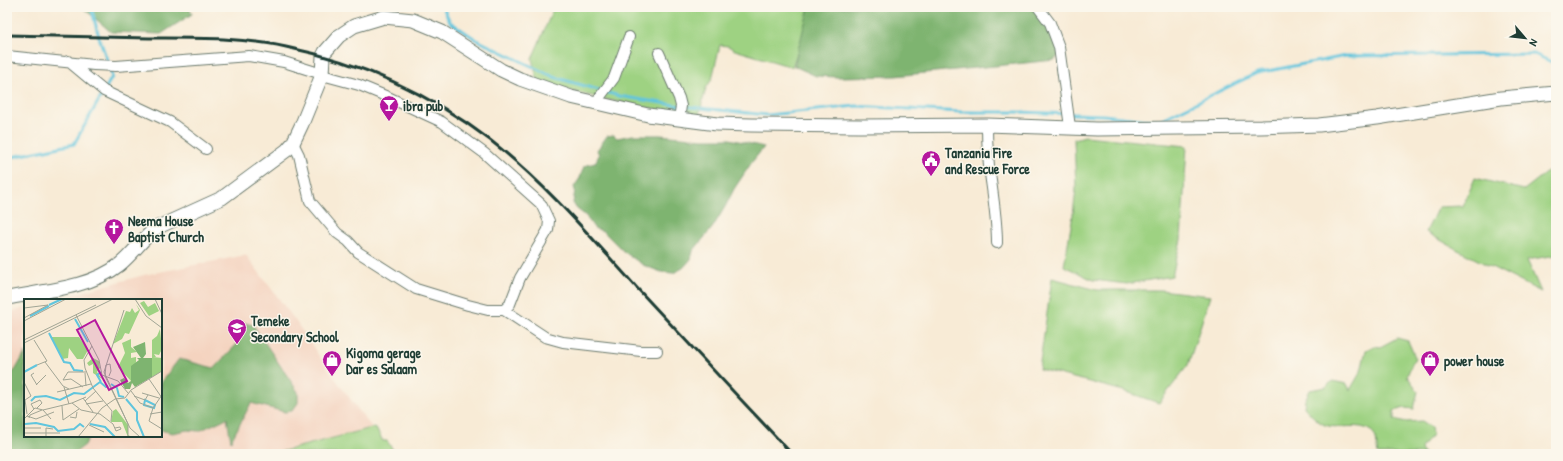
<svg xmlns="http://www.w3.org/2000/svg" width="1563" height="461" font-family="'Patrick Hand',sans-serif">
  <style>
    .built { fill: #f4d3bf }
    .industrial { fill: #d0c0bb }
    .green { fill: #9ed282; stroke: #5e885b }
    .forest { fill: #7eb470; stroke: #4e7852 }
    .lines { fill: none; stroke-linecap: round; stroke-linejoin: round }
    .stream { stroke: #60c5dd; stroke-width: 3 }
    .minor-casing { stroke: #6b7a6d; stroke-width: 12 }
    .tertiary-casing { stroke: #6b7a6d; stroke-width: 15 }
    .minor { stroke: #fff; stroke-width: 10 }
    .tertiary { stroke: #fff; stroke-width: 13 }
    .rail { stroke: #1f3d34; stroke-width: 3 }
    .labels { text-anchor: middle; dominant-baseline: central; stroke-width: 3; stroke-linejoin: round; paint-order: stroke }
    .poi-label { font-size: 14px; font-weight: bold; fill: #1f3d34; stroke: #fbf7ec; text-anchor: start }
    .inset-river { fill: none; stroke: #60c5dd; stroke-width: 2 }
    .inset-road { fill: none; stroke: #a1a595; stroke-width: 1 }
    .view { fill: #b5179e; fill-opacity: 0.15; stroke: #b5179e; stroke-width: 2 }
    .inset-edge { fill: none; stroke: #1f3d34; stroke-width: 2 }
  </style>
  <rect width="100%" height="100%" fill="#fbf7ec"/>
  <filter id="ink" filterUnits="userSpaceOnUse"><feTurbulence type="fractalNoise" baseFrequency=".025" numOctaves="2"/><feDisplacementMap in="SourceGraphic" scale="8" xChannelSelector="R" yChannelSelector="G"/><feConvolveMatrix kernelMatrix="1 2 1 2 8 2 1 2 1" color-interpolation-filters="sRGB"/></filter>
  <filter id="wash" filterUnits="userSpaceOnUse"><feTurbulence type="fractalNoise" baseFrequency=".012" numOctaves="4" result="noise"/><feDisplacementMap in="SourceGraphic" scale="16" xChannelSelector="R" yChannelSelector="G"/><feGaussianBlur stdDeviation="0.9" result="paint"/><feColorMatrix in="noise" values="0 0 0 0 0 0 0 0 0 0 0 0 0 0 0 0 0 1.4 0 .05"/><feComposite in="paint" operator="in"/></filter>
  <g filter="url(#wash)">
    <rect width="100%" height="100%" fill="#f8ebd6"/>
    <!-- built -->
    <path class="built" d="M246,255L294,319L330,372L382,441L320,454H7V313L25,308V436H161V300H53L144,275Z"/>
    <!-- industrial -->
    <path class="industrial" d="M1051,7H1556L1053,9Z"/>
    <!-- green -->
    <path class="green" d="M554,7H813L792,67L735,50L728,46L720,45L712,79L706,88L699,115C644,109 591,97 538,82L532,59Z
      M1085,136L1187,146L1181,240L1172,276L1127,284L1093,280L1064,266L1073,215L1076,188L1074,139Z
      M1556,165V255L1527,260L1541,292L1458,250L1426,232L1438,207L1463,206L1475,178L1524,190Z
      M1052,278L1097,290H1161L1210,296L1188,365L1159,403L1124,391L1039,369Z
      M1397,338L1408,341L1415,357L1407,376L1418,391L1414,409L1405,408L1394,411V419L1406,422L1422,421L1431,427L1432,435L1421,448L1422,452L1425,454H1378C1376,447 1378,435 1371,431C1360,422 1338,430 1325,425C1317,422 1310,413 1304,407L1305,400L1310,390L1326,387L1332,381L1347,384L1350,390L1361,371L1366,350L1374,346L1380,347Z
      M375,427L383,441H387L396,454H272Z"/>
    <!-- forest -->
    <path class="forest" d="M82,7H189L192,14L161,34L111,32Z
      M809,7H1035L1063,49L1055,60L895,76L838,77L816,76L794,66Z
      M614,135L617,138L633,135H660L703,139H730L764,147L752,162L734,189L726,205L713,227L693,251L691,259L683,268L673,273L661,272L643,265L623,251L603,231L594,228L586,216L577,209L573,203L575,190L574,187L580,178L584,166L595,163L599,155L597,150L607,136Z
      M240,322L253,325L298,392V403L292,411L285,412L251,403L231,441L227,418L199,431L187,430L172,433L161,430V382L179,359L214,368L238,343Z
      M25,353V436H89L85,445L73,454H7V378L16,369Z"/>
    <g class="lines">
      <!-- stream -->
      <path class="stream" d="M91,7L99,37L108,63
        M443,7L450,22L477,40L554,77L619,96L681,106L767,115L856,106L961,112H1018L1103,115L1158,121L1257,73L1346,56L1534,54L1556,64
        M7,158L74,144L112,77L110,68"/>
    </g>
  </g>
  <g filter="url(#ink)">
    <g class="lines">
      <defs>
        <path id="minor" d="M1038,7L1050,23L1059,47L1070,127
          M659,53L679,98L681,106L679,119
          M7,56L94,65L116,66L249,56L284,62L322,74
          M68,61L104,91L170,122L206,149
          M596,102L614,78L629,37
          M987,125C987,144 988,162 991,181C994,202 997,222 997,243
          M293,143L299,155L310,201L337,233L348,241L358,252L416,289L468,305L488,310H504L510,304L520,278L548,230L549,221L541,204L484,153L442,122L388,97L359,85L322,75
          M504,310L545,337L563,342L641,351H657"/>
        <path id="tertiary" d="M7,298C43,291 90,288 119,265C133,254 142,239 156,228L222,198L287,150L293,143L302,124L322,75L323,56L325,52L339,36L354,26L384,17L413,20L442,32L501,70L520,79L571,97L648,115L717,124L751,125L860,126L987,125L1097,129L1261,127L1319,125L1377,118L1501,98L1556,93"/>
      </defs>
      <!-- minor casing -->
      <use href="#minor" class="minor-casing"/>
      <!-- tertiary casing -->
      <use href="#tertiary" class="tertiary-casing"/>
      <!-- minor -->
      <use href="#minor" class="minor"/>
      <!-- tertiary -->
      <use href="#tertiary" class="tertiary"/>
      <!-- rail -->
      <path class="rail" d="M7,35C54,36 102,37 149,38C194,38 241,37 286,47C360,62 430,94 490,140C545,183 591,237 637,288C688,343 740,399 792,454"/>
    </g>
  </g>
  <!-- icons -->
  <defs>
    <symbol id="bar-pin" viewBox="-11 -11 22 30"><path d="M0 17L-7.5 6A9.5 9.5 0 1 1 7.5 6Z" fill="#b5179e" stroke="#fbf7ec"/><path d="M-6-5H6L.8 .8V4.5H3.5V6h-7V4.5H-.8V.8Z" fill="#fff"/></symbol>
    <symbol id="civic-pin" viewBox="-11 -11 22 30"><path d="M0 17L-7.5 6A9.5 9.5 0 1 1 7.5 6Z" fill="#b5179e" stroke="#fbf7ec"/><path d="M-.6-6.5H3V-4.5H.6V-3L4-1V1h2V6H-6V1h2V-1L-.6-3ZM-1.2 2.5V6h2.4V2.5Z" fill="#fff"/></symbol>
    <symbol id="church-pin" viewBox="-11 -11 22 30"><path d="M0 17L-7.5 6A9.5 9.5 0 1 1 7.5 6Z" fill="#b5179e" stroke="#fbf7ec"/><path d="M-1.2-6h2.4v3.5h3.3v2.4h-3.3V6h-2.4V-.1h-3.3v-2.4h3.3Z" fill="#fff"/></symbol>
    <symbol id="school-pin" viewBox="-11 -11 22 30"><path d="M0 17L-7.5 6A9.5 9.5 0 1 1 7.5 6Z" fill="#b5179e" stroke="#fbf7ec"/><path d="M0-5L7-2L0 1L-7-2ZM-4 1L0 2.5L4 1V4Q0 6-4 4Z" fill="#fff"/></symbol>
    <symbol id="shop-pin" viewBox="-11 -11 22 30"><path d="M0 17L-7.5 6A9.5 9.5 0 1 1 7.5 6Z" fill="#b5179e" stroke="#fbf7ec"/><path d="M-5-2.5h2.3a2.7 3.5 0 0 1 5.4 0H5L5.5 6h-11ZM-1.5-2.5h3a1.5 2.3 0 0 0-3 0Z" fill="#fff"/></symbol>
  </defs>
  <g fill-rule="evenodd">
    <use href="#bar-pin" x="378" y="94" width="22" height="30"/>
    <use href="#civic-pin" x="920" y="149" width="22" height="30"/>
    <use href="#church-pin" x="103" y="217" width="22" height="30"/>
    <use href="#school-pin" x="226" y="317" width="22" height="30"/>
    <use href="#shop-pin" x="321" y="349" width="22" height="30"/>
    <use href="#shop-pin" x="1419" y="349" width="22" height="30"/>
  </g>
  <g class="labels">
    <!-- poi labels -->
    <g class="poi-label">
      <text x="403" y="105">ibra pub</text>
      <text x="945" y="152">Tanzania Fire<tspan x="945" dy="16">and Rescue Force</tspan></text>
      <text x="128" y="220">Neema House<tspan x="128" dy="16">Baptist Church</tspan></text>
      <text x="251" y="320">Temeke<tspan x="251" dy="16">Secondary School</tspan></text>
      <text x="346" y="352">Kigoma gerage<tspan x="346" dy="16">Dar es Salaam</tspan></text>
      <text x="1444" y="360">power house</text>
    </g>
  </g>
  <!-- overview -->
  <g transform="translate(24 299)">
    <rect width="138" height="138" fill="#f8ebd6"/>
    <path d="M120,2L124,8L131,4L135,12L125,17L116,4ZM112,5L116,11L105,35L101,34L98,40L89,45L102,12L106,13L108,9L111,14L115,11ZM136,30L138,50L135,56L130,55L132,58H129L138,59V72L128,78V41L133,37ZM27,38H55L64,51L59,60H53L45,49L44,59L38,60ZM107,40V48L113,53L107,54V59L112,58V63L107,82L94,68L101,54L98,44ZM69,59L75,62L76,69L73,73L78,80L69,74V65L65,67L63,64ZM92,110L104,126V136L108,138H104L98,123H87L89,112Z" fill="#9ed282"/>
    <path d="M121,43L122,55L119,59H128V78L111,88L108,84L106,90H101L96,81L100,79L104,84L107,82V67L115,61L113,59H117L109,48Z" fill="#7eb470"/>
    <path class="inset-river" d="M25,6L38,0M6,17L25,7M51,20L64,43M25,34L40,63L46,64L50,71L59,72M0,73L13,66M77,83L73,76L77,73M87,85L93,89L95,97L100,98M102,100L113,113V121L120,138M121,101L131,106L130,109L120,106ZM7,102L11,98L22,97L36,101L50,94L60,95L76,83L82,88L84,87M1,125L12,124L30,128L34,132L50,130L56,125L60,128M66,125L81,128L91,138"/>
    <path class="inset-road" d="M111,0L122,17L138,29M131,0L138,15M0,9L24,6M100,11L80,73L104,125V138M52,16L75,61L78,76L94,82L104,94M0,19L24,6M0,22L42,0M0,41L72,6M10,41L23,62L13,66M0,44L89,0M68,47L60,61L61,69L69,89L88,112L87,122M21,63L39,87L45,90M10,74L7,76L13,86M61,74L62,87M81,77L106,129L116,138M81,77L82,66L86,65L87,72L85,77M125,80L138,99M39,81L44,73H62M39,81L47,80L59,88M0,83L7,97L1,101L3,115M12,86L22,76M40,88L45,105M107,92L116,104L129,109L138,96M33,93L67,85M118,94L135,99M110,97L121,101L124,96M59,99L69,113M61,102L72,92M48,104L62,98M62,105L79,102M38,107L39,121L55,110M129,109L125,122L138,130M10,110L7,105L16,101L18,104L13,109M19,111L27,120M126,115L138,113M3,117L12,120L30,113M46,118L52,119L53,113M5,119L6,116L18,111M0,120L11,109L19,111L48,104L57,111L76,115L89,125L92,132L97,130L96,128L91,129M65,126L80,133M0,129H17M0,134H36M22,138V129L29,130M54,138L78,109L91,100L101,99L107,91L138,72"/>
    <path class="view" d="M71,21L103,82L85,91L53,31Z"/>
    <rect width="138" height="138" class="inset-edge"/>
  </g>
  <!-- margin -->
  <rect width="1563" height="461" fill="none" stroke="#fbf7ec" stroke-width="24"/>
  <!-- north arrow -->
  <g transform="translate(1525 38) rotate(118)" stroke="#fbf7ec" stroke-width="3" paint-order="stroke">
  <path d="M0-3L7 15L0 10L-7 15Z" fill="#1f3d34"/>
  <text y="-6" font-size="11" font-weight="bold" text-anchor="middle" fill="#1f3d34">N</text>
  </g>
</svg>
